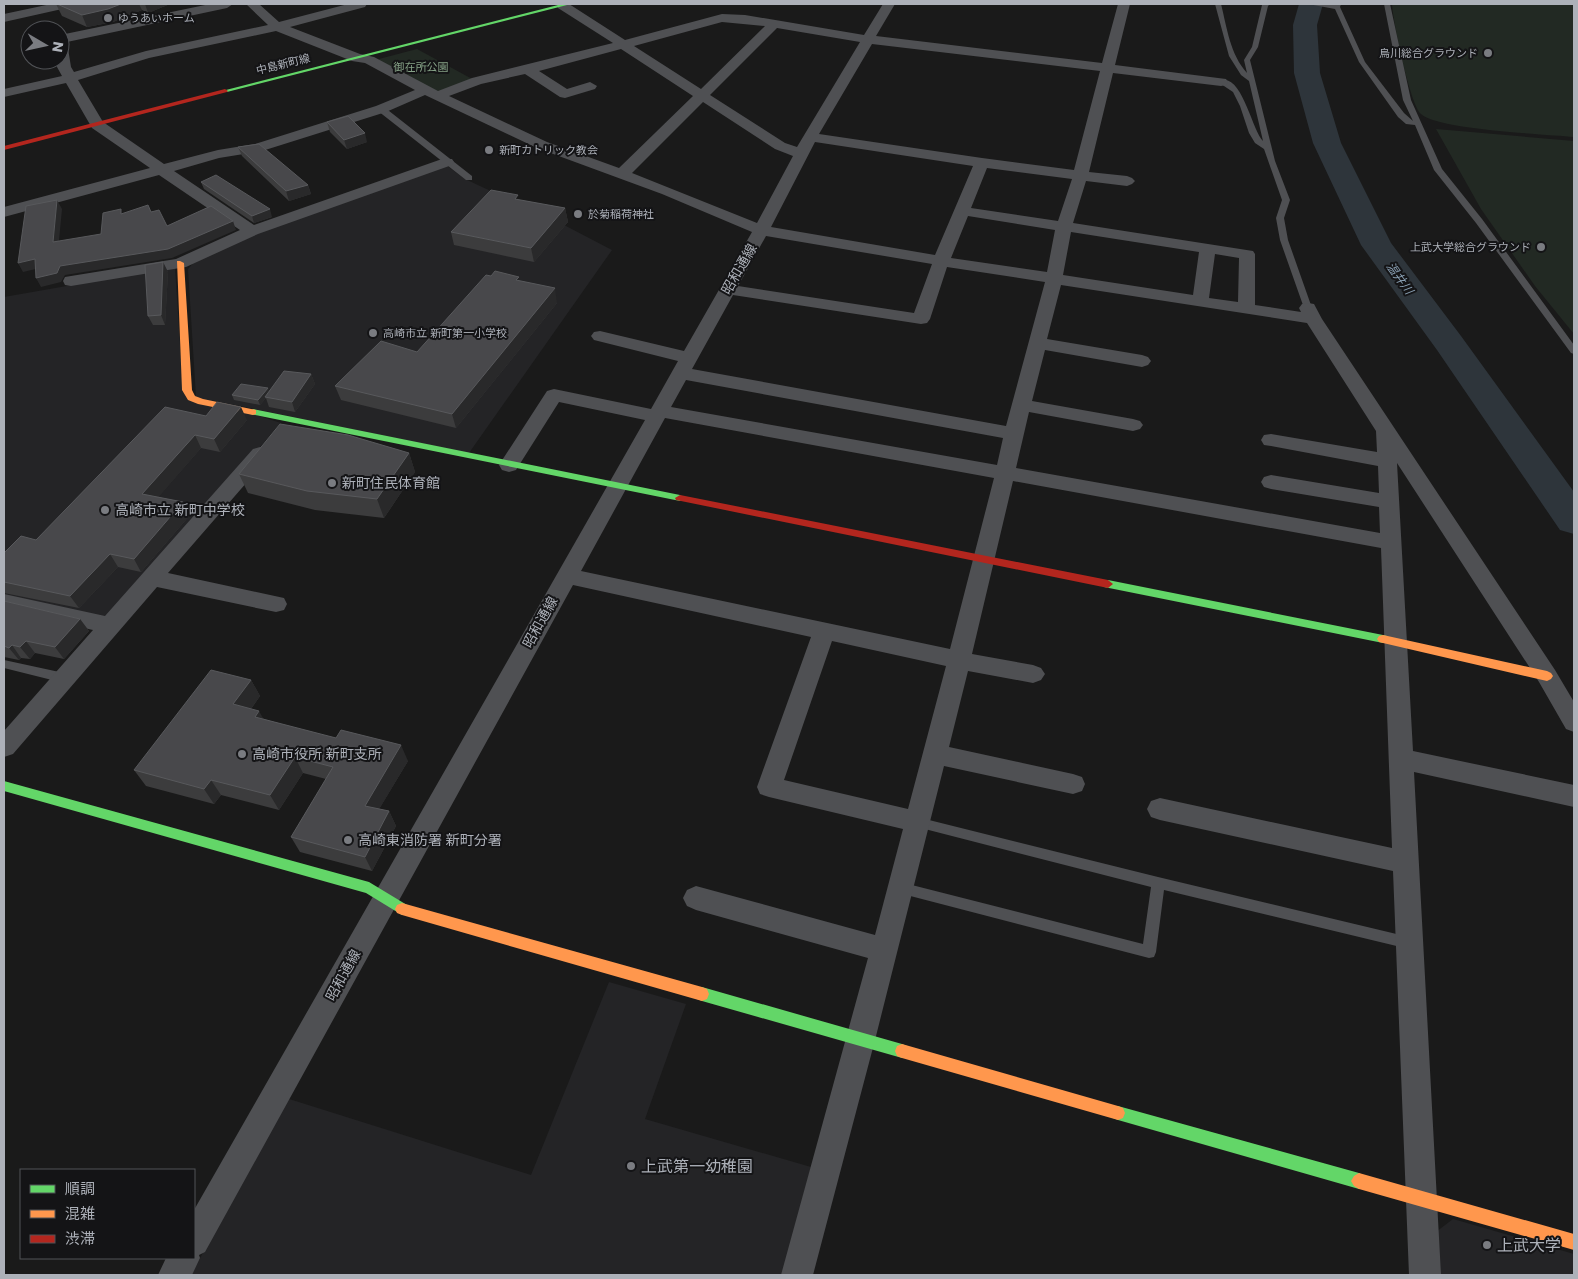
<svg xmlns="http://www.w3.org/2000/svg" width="1578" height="1279" font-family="Poppins,'Noto Sans JP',sans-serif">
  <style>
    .built { fill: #242426 }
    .green { fill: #222923 }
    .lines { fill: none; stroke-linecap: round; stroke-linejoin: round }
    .river { fill: #2e353b; fill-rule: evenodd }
    .lane { fill: #4f5053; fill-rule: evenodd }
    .street { fill: #4f5053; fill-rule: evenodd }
    .fast { fill: #63d668; fill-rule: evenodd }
    .slow { fill: #ff974d; fill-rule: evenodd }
    .jam { fill: #b3261e; fill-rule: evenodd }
    .wall { fill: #3c3c3d }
    .shaded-wall { fill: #29292a }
    .building { fill: #48484b; stroke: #58595c }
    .poi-dot { fill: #7a7c81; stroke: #141416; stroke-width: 2 }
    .labels { text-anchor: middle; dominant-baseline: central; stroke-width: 4; stroke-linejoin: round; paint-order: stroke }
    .far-poi-label { font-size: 11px; fill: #adb1b9; stroke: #141416; text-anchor: start }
    .far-street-label { font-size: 11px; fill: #adb1b9; stroke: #141416 }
    .far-park-label { font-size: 11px; fill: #86a287; stroke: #141416 }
    .far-water-label { font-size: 12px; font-style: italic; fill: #889eb1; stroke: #141416 }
    .street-label { font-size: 14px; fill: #adb1b9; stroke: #141416 }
    .poi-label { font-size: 14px; fill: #adb1b9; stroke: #141416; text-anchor: start }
    .near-poi-label { font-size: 16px; fill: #adb1b9; stroke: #141416; text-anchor: start }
  </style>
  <rect width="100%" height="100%" fill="#1a1a1a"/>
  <!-- built -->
  <path class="built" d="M446,165L465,179L566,226L612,250L469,453L196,397L188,269L197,259L261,230Z
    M175,267L183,391L281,423L108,622L4,597V297Z
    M609,982L686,1004L645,1119L811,1167L782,1275H191L286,1098L531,1175Z
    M1453,1219L1574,1254V1275H1434L1432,1235Z"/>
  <!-- green -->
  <path class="green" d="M1392,4H1574V137C1545,134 1438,130 1421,114C1410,104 1393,21 1392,4Z
    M417,49L474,80L440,93L378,61L379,59Z
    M1436,129L1574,141V334L1535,286L1481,209Z"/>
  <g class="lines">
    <!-- river -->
    <path class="river" d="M1299,4H1323L1317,25L1320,73L1341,143L1391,243L1461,336L1574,492V534L1560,530L1437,350L1361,245L1313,143L1294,73L1293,25Z"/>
    <!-- lane -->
    <path class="lane" d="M1215,4H1221C1227,28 1230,54 1247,73L1244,60L1252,47L1262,5L1270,4L1268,6L1258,47L1250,60L1275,161L1290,200L1284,218L1288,240L1312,308L1311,310H1305L1304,308L1280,240L1276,218L1282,200L1264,149L1255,143L1249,133L1240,106L1233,92L1218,82C1241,68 1252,131 1263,141L1249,81L1241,75L1229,56Z
      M1308,4H1341L1340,7L1365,62L1404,113L1413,121L1403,100L1384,4H1390L1411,100L1442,169L1482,219L1574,345V354L1571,353L1476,223L1434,170L1415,125L1406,124L1398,117L1359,62L1335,9Z
      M378,107H384L472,176V180H466L378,111Z
      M4,660L64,673L68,675L70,678L68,681L64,683L4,668Z
      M917,817L1158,877L1409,937L1414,939L1416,943L1414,947L1409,949L1164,890L1156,952L1154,957L1149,958L895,892L893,888L895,884L900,882L1143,944L1151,887L917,827L913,826L911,822L913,818Z"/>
    <!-- street -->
    <path class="street" d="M51,4H73L71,7L4,22V14Z
      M210,4H233L227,8L67,42L71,67L74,72L146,51L268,25L246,4H259L279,22L348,4H367L365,7L290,27L360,54L374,57L438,91L472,78L613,43L558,8L557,4H569L625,40L722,14L745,15L864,35L883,4H895L876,36L1102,63L1118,4H1130L1115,65L1226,79L1228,82L1226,85L1221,86L1113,73L1089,172L1127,176L1132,178L1135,181L1132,184L1127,186L1086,181L1073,223L1253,251L1255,254V305L1301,312L1299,308L1302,304L1308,303L1314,304L1322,319L1555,670L1574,702V732L1566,729L1539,682L1397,463L1413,751L1574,785V807L1414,772L1441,1275H1409L1393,871L1160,820L1151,817L1147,809L1151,801L1160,798L1392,848L1381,548L1013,481L972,654L1033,665L1041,668L1045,674L1041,680L1033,683L968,671L949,747L1073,774L1082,777L1085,784L1082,791L1073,794L944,766L875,1040L813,1275H781L868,958L696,910L687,906L683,898L687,890L696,886L875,935L903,829L769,797L760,794L757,787L811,637L573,585L205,1252L199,1255L200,1258L192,1275H158L166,1258H194V1210L645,420L559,402L516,470L509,472L502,470L499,465L547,391L554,389L651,409L678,361L594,340L591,336L594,332L600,331L684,351L752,232L662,194L537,148L425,95L386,112L262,151L219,158L174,171L254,225L442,159H452L454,162L452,165L258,234L186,267L71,286L65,285L63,281L65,277L71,276L176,259L240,230L159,175L4,217V207L150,168L92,128L66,83L4,97V89L62,76L57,67L56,60H60V32L65,34ZM722,22L765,26L701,89L634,46ZM777,28L860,42L797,147L785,143L710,95ZM276,31L352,61L365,63L415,90L376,106L255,144L218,150L164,164L103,122L78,80L149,58ZM872,44L1100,71L1074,170L982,158L819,134ZM621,49L693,96L619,168L547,142L449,96L481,84L525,74L560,97L565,98L595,89L597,86L590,82L567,89L539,71ZM703,102L775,149L793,156L757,223L632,173ZM815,142L973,166L935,255L771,227ZM987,168L1072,179L1058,221L971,208ZM968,216L1055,230L1047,272L951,258ZM1071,232L1199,252L1193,295L1063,275ZM766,236L932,264L914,313L738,286ZM1215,254L1239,258L1238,302L1209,298ZM947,267L1045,282L1006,426L692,369L733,295L921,324L927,323L930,319ZM1061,285L1307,323L1376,431L1377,452L1271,434L1264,435L1261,440L1264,445L1271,446L1378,466L1379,493L1271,475L1264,477L1261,482L1264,487L1271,489L1379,507L1380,533L1016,468L1029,412L1133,431L1140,429L1143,425L1140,421L1133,419L1032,401L1045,350L1142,367L1148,365L1151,361L1148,357L1142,355L1047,339ZM686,380L1003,438L997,465L671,407ZM665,418L994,478L950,649L581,571ZM832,641L946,666L908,809L784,780Z
      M260,447L267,449L270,454L267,459L168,573L284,598L287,604L284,610L276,612L157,587L13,754L4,757V731L93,630L4,610V594L105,616L253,449Z"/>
    <!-- fast -->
    <path class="fast" d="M562,4H571L227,92L222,91Z
      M253,409L680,495L685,498L680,501L250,414L248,412Z
      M1108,580L1383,635L1387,636L1389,639L1387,642L1383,643L1104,587L1103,584Z
      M4,781L369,882L407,905L409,909L407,913L402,915L366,893L4,791Z
      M702,987L902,1044L907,1046L909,1051L907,1056L902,1058L702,1001L697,999L695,994L697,989Z
      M1118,1106L1359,1173L1364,1176L1367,1181L1364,1186L1359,1189L1118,1120L1113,1118L1111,1113L1113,1108Z"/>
    <!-- slow -->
    <path class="slow" d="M177,261H180L184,263L192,390L195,396L203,399L256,410V414L253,415L198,404L188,400L182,390Z
      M1383,635L1547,671L1551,673L1553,676L1551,679L1547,681L1383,643L1379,642L1377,639L1379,636Z
      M402,903L702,987L707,989L709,994L707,999L702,1001L402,915L397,913L395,909L397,905Z
      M902,1044L1118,1106L1123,1108L1125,1113L1123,1118L1118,1120L902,1058L897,1056L895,1051L897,1046Z
      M1359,1173L1574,1234V1250L1359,1189L1354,1186L1351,1181L1354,1176Z"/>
    <!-- jam -->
    <path class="jam" d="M225,89L228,91L227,92L4,150V146Z
      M680,495L1108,580L1113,584L1108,588L676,500L675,498Z"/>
  </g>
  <!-- wall -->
  <path class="wall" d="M56,4H170L148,13L142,10L113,22L87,27L62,16Z
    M327,122L367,142L347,149L330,132Z
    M238,147L308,185L311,194L289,201L242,156Z
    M201,182L272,217L254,223L204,189Z
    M519,200L565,208L568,222L534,262L454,245L451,232Z
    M163,262L168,272L165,325H153L148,316Z
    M520,281L557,303L456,428L341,400L335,386L417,352Z
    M311,374L315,384L295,412L269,407L266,398L260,405L234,400L232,395L269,391Z
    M206,416L247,420L220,452L201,448L158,497L183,502L190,515L141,572L118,567L79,608L4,593V553L36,540Z
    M409,453L415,472L384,518L315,510L248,493L239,474Z
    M4,601L80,619L89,631L64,659L35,653L30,659L21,658L19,660L4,657Z
    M251,680L260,696L251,709L264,719L408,761L379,809L389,811L396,826L372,871L300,852L291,837L326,779L303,773L279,810L221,795L214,804L146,786L134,770Z"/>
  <!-- shaded-wall -->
  <path class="shaded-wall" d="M121,4H139L142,10L113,22L87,27L82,15Z
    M145,4H170L148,13Z
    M365,133L367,142L347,149L344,140Z
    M308,185L311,194L289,201L286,191Z
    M57,200L62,209L58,251L53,242Z
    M565,208L568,222L534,262L531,248Z
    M270,209L272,217L254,223L252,216Z
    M233,221L236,230L172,258L65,275L61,282L41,287L36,278L60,266Z
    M35,259L40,268L23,272L18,263Z
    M163,262L168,272L165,325L161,315Z
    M555,288L557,303L456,428L452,414Z
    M311,374L315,384L295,412L292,402Z
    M268,388L270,393L265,397L266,398L260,405L258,400Z
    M241,407L247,420L220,452L214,439Z
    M195,435L201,448L150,507L142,494Z
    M409,453L415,472L384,518L377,499Z
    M183,502L190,515L141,572L134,559Z
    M110,554L118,567L79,608L70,596Z
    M80,619L89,631L64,659L55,647Z
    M26,641L35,653L30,659L20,647Z
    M12,645L21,658L19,660L9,648Z
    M251,680L260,696L243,720L233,704Z
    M259,711L268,727L255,717Z
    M401,745L408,761L372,821L365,806Z
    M295,757L303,773L279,810L270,795Z
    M211,780L221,795L214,804L204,789Z
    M389,811L396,826L372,871L365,857Z"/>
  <!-- building -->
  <path class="building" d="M57,4H121L108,9L82,15Z
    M348,116L365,133L344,140L327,122Z
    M259,144L308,185L286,191L238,147Z
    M216,175L270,209L252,216L201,182Z
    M491,190L518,195L515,199L565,208L531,248L451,232Z
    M57,200L53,242L101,234L103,213L121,209V214L148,205L151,212L159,210L167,226L211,206L233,221L168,249L60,266L57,273L36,278L35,259L18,263L26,206Z
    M163,262L161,315L148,316L145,265Z
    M495,271L519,277L516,280L555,288L452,414L335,386L381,341L417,352L486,275L491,276Z
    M284,371L311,374L292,402L265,397Z
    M241,384L268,388L258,400L232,395Z
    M217,402L241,407L214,439L195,435L142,494L183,502L134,559L110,554L70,596L4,582V553L21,536L36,540L165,407L206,416Z
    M280,424L348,435L409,453L377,499L307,491L239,474Z
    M4,601L80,619L55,647L26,641L20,647L12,645L9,648L4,646Z
    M211,670L251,680L233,704L259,711L255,717L336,738L341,730L401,745L365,806L389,811L365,857L291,837L333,767L295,757L270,795L211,780L204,789L134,770Z"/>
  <!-- markers -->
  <g class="poi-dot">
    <circle cx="108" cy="18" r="5"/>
    <circle cx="1488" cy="53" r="5"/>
    <circle cx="489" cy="150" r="5"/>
    <circle cx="578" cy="214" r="5"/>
    <circle cx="1541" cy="247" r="5"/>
    <circle cx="373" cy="333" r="5"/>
    <circle cx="332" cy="483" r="5"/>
    <circle cx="105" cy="510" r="5"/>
    <circle cx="242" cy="754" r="5"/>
    <circle cx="348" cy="840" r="5"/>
    <circle cx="631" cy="1166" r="5"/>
    <circle cx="1487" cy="1245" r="5"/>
  </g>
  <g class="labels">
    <!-- far-poi labels -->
    <g class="far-poi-label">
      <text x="118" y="18">ゆうあいホーム</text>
      <text x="1478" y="53" text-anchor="end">烏川総合グラウンド</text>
      <text x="499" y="150">新町カトリック教会</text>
      <text x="588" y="214">於菊稲荷神社</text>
      <text x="1531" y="247" text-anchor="end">上武大学総合グラウンド</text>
      <text x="383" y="333">高崎市立 新町第一小学校</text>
    </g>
    <!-- far-street labels -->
    <g class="far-street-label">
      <text transform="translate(283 64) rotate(-14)">中島新町線</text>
    </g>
    <!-- far-park labels -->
    <g class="far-park-label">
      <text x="421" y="67">御在所公園</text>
    </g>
    <!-- far-water labels -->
    <g class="far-water-label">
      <text transform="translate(1400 278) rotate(54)">温井川</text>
    </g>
    <!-- street labels -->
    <g class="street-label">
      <text transform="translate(739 269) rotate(-60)">昭和通線</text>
      <text transform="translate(540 622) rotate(-61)">昭和通線</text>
      <text transform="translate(343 975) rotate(-61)">昭和通線</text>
    </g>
    <!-- poi labels -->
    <g class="poi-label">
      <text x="342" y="483">新町住民体育館</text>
      <text x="115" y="510">高崎市立 新町中学校</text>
      <text x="252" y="754">高崎市役所 新町支所</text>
      <text x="358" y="840">高崎東消防署 新町分署</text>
    </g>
    <!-- near-poi labels -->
    <g class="near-poi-label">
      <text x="641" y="1166">上武第一幼稚園</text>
      <text x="1497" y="1245">上武大学</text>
    </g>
  </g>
  <!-- border -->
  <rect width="1578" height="1279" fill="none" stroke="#adb1b9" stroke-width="10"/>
  <!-- legend -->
  <rect x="20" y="1169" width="175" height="90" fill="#141416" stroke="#515357"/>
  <rect x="30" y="1185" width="25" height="8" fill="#63d668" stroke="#515357"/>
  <text x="65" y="1194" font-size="15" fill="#adb1b9">順調</text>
  <rect x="30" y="1210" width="25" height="8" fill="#ff974d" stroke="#515357"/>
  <text x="65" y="1219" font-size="15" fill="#adb1b9">混雑</text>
  <rect x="30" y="1235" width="25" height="8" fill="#b3261e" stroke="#515357"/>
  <text x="65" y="1244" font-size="15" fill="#adb1b9">渋滞</text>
  <!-- north arrow -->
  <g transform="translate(45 45) rotate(99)"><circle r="24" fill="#141416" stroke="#515357"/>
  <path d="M0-4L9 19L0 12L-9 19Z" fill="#7a7c81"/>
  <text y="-8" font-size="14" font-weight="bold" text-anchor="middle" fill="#adb1b9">N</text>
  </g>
</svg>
